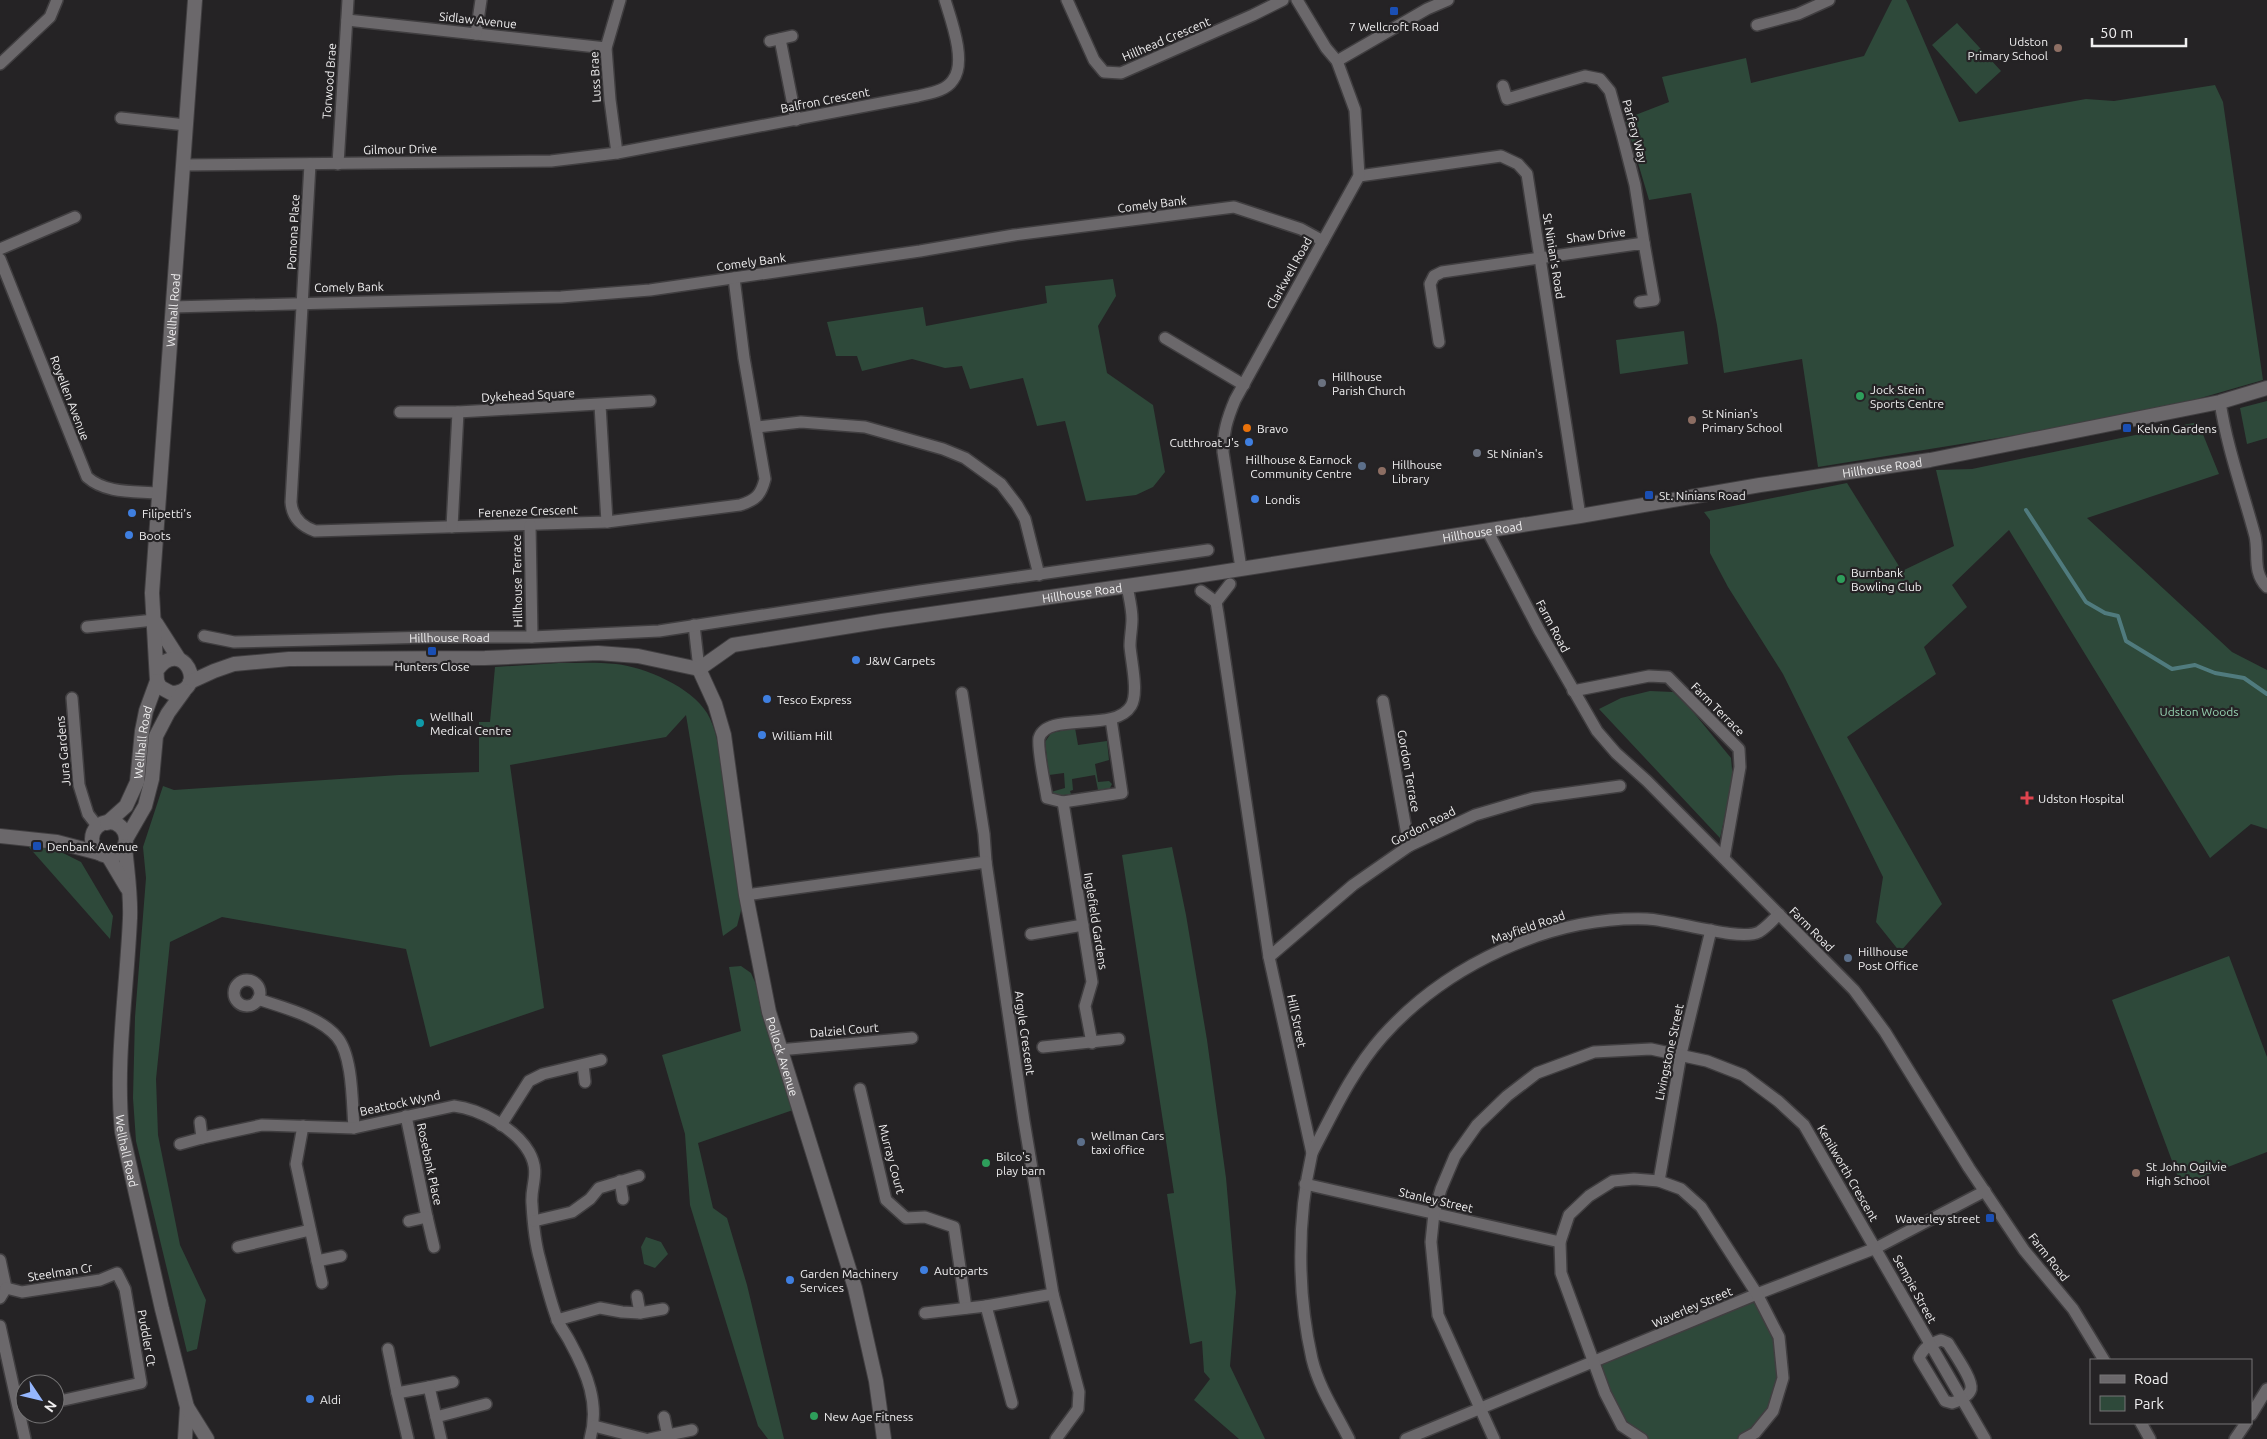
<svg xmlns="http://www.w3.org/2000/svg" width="2267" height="1439" font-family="Ubuntu,sans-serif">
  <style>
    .green { fill: #2e493a }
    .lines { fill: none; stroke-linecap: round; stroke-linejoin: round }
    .stream { stroke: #507b7e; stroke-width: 4 }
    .minor-casing { stroke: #403e40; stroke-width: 14 }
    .tertiary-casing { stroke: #403e40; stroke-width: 16 }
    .minor { stroke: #6b686b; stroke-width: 11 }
    .tertiary { stroke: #6b686b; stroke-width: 14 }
    .transit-dot { fill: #1a4fb4; stroke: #252325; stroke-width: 2 }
    .education-dot { fill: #8d6e63; stroke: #252325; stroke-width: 2 }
    .worship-dot { fill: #6b7280; stroke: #252325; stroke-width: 2 }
    .leisure-dot { fill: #2e9e5b; stroke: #252325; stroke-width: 2 }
    .food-dot { fill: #e8710a; stroke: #252325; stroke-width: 2 }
    .shop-dot { fill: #3f7fe0; stroke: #252325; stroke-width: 2 }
    .service-dot { fill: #5c6f8a; stroke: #252325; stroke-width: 2 }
    .culture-dot { fill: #0f9aa8; stroke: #252325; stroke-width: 2 }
    .health-dot { fill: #e0444e; stroke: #252325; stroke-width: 2 }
    .labels { text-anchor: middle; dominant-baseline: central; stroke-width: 4.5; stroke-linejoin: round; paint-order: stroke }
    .street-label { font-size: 12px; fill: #f0eff0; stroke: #252325 }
    .poi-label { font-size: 12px; fill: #f0eff0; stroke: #252325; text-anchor: start }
    .park-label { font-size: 12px; fill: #97d3b2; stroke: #252325 }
  </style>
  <rect width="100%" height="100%" fill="#252325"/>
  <!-- green -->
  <path class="green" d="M1892,0H1906L1908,4L1959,122L2086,99L2114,101L2215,85L2223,102L2263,380L2173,406L2091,423L1818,467L1802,359L1724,373L1717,325L1691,193L1649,200L1625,119L1669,102L1662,77L1746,58L1751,83L1864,56Z
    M1957,23L2001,71L1976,94L1932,45Z
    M1113,279L1116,296L1098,326L1107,373L1153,405L1165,472L1153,487L1136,495L1086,501L1065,421L1037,426L1023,378L970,389L962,366L945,368L912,359L862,371L857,356H836L827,322L923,307L926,326L1047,303L1045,286Z
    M1684,331L1688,364L1620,374L1616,340Z
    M2267,401V438L2247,444L2240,408Z
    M2198,422L2219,474L2087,518L2232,652L2267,670V829L2251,824L2210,858L2009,530L1952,585L1967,607L1924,647L1936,674L1847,737L1942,904L1900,952L1876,922L1883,877L1783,674L1728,587L1710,553V520L1704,512L1847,483L1902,571L1954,546L1936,470L1972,469Z
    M559,663C578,663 597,662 616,664C645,667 691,687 707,713C720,735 720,763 724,787C730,827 736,867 742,907L737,926L723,936L686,715L666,737L510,765L544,1008L430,1047L406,949L222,917L170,942L156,1079L158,1135L180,1245L206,1300L197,1349L187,1352L136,1141L133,1098L135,1017L146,878L143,847L163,786L174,790L399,775L479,772V722H490L495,667Z
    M1650,691L1673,692L1689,707L1731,758L1733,780L1720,838L1599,709L1621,698Z
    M1075,728L1078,745L1107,741L1109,760L1095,764L1098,782L1109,781L1112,784L1110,788L1098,790L1095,775L1072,779L1073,790L1070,791L1071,794L1057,796L1051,792L1065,788L1064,773L1049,775L1045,742L1051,733Z
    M27,845L53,848L81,862L113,916L110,939Z
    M1172,847L1186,915L1207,1040L1226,1178L1236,1292L1230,1366L1265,1439H1239L1194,1400L1210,1379L1204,1372L1202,1341L1190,1344L1167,1194L1174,1193L1122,855Z
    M2229,956L2267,1057V1152L2181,1185L2112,1000Z
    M741,966L751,973L755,982L793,1110L698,1143L713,1208L727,1218L747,1285L784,1439H768L758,1426L690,1205L685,1134L662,1055L741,1031L729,967Z
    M646,1237L661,1242L668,1254L655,1268L644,1264L641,1247Z
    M1757,1294L1779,1337L1783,1378L1773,1411L1744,1439H1642L1622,1426L1593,1363Z"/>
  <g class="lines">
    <!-- stream -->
    <path class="stream" d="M2026,510L2086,602L2105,613L2118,616L2126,641L2172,669L2195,665L2215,673L2244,678L2267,694"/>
    <defs>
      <g id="minor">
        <path d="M1067,0L1094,60L1104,72L1121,73L1253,15L1283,0"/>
        <path d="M347,20L606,48"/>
        <path d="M1757,25L1798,14L1829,0"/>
        <path d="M476,34L481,0"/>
        <path d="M780,39L796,120"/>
        <path d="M770,41L792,36"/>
        <path d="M1337,61L1427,9L1448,0"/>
        <path d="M0,64L50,17L57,0"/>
        <path d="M1503,86L1507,99L1585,76L1600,79L1610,91L1622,134L1635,185L1644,243"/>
        <path d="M121,118L186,125"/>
        <path d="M617,153L610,100L606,48L620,0"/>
        <path d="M310,164L291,502C292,517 301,526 315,531L607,522L740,505C756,500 761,495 765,479L744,358L734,278"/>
        <path d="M338,164L348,0"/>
        <path d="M183,165L551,161L617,153L918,96C930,93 946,91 953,80C967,62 951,20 945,0"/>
        <path d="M1359,176L1501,156L1518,164L1527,174L1580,516"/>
        <path d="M0,249L75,217"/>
        <path d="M0,259L87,477C106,494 134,491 158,493"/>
        <path d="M172,307L561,297L650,290L920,251L1014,235L1234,207L1301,229L1323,241"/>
        <path d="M1165,338L1244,385"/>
        <path d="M1439,342L1430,284L1434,276L1442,272L1644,243L1654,300L1640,302"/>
        <path d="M2220,402C2227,448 2243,491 2255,536C2259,554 2252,572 2267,587"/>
        <path d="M600,405L607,522"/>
        <path d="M400,412H458L650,401"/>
        <path d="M758,427L801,422L865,427L943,449L965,458L1001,484L1017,505L1025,519L1039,575"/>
        <path d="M530,525L532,637"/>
        <path d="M452,527L458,412"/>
        <path d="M1487,530L1539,630L1597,731L1616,753L1647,781L1854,990L1885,1032L1969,1168L2024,1250L2073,1309L2104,1360"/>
        <path d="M1241,568L1223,452C1223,433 1227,419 1235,400L1359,176L1355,110L1337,61L1326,48L1297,0"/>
        <path d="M1201,591L1216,602L1218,614L1269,957L1312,1153C1297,1219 1297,1293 1312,1359C1319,1388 1336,1413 1349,1439"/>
        <path d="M1216,602L1230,584"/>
        <path d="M694,625L699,669"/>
        <path d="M87,627L154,620"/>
        <path id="s1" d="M204,636L234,642L433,637H532L659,631L920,591L1208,550"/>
        <path d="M1573,691L1649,676L1668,677L1739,749L1740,767L1724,858"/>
        <path d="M962,693L984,834L986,862"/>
        <path d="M72,698L79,785L88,814L98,827"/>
        <path d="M1383,701L1409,846"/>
        <path d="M1111,719L1122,793L1063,802L1047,798C1045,785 1037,749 1039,738C1047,711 1115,733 1131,706C1139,693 1131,661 1130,646C1130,637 1132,628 1132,619C1132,608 1129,597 1127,586"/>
        <path d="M1063,802L1092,982L1085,1006L1092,1043"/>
        <path d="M746,895L986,862L1024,1121L1053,1294L1079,1392L1078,1409L1056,1439"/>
        <path d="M1031,934L1083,925"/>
        <path d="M1269,957L1353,885L1409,846L1475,815L1533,798L1620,786"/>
        <circle cx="247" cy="993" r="13"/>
        <path d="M258,999C284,1008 319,1016 337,1037C353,1056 352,1103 354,1128"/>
        <path d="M1043,1047L1119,1039"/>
        <path d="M779,1050L912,1038"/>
        <path d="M583,1065L585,1082"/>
        <path d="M860,1089L886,1200L906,1218L925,1217L954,1227L966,1308"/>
        <path d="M406,1116L427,1217"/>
        <path d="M501,1125L529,1081L543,1074L601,1060"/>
        <path d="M303,1126L296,1164L322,1283"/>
        <path d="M202,1138L262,1125L354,1128L454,1106C480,1109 516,1129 529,1152C541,1173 530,1186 532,1204C533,1222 535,1243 540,1260C545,1280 550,1300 557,1319C560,1327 566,1334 570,1342C587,1373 600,1404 590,1439"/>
        <path d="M180,1144L202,1138L200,1122"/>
        <path d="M1312,1153C1333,1113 1352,1071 1382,1037C1446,965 1550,916 1647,919C1674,920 1740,942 1759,932C1766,928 1773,920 1779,914"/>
        <path d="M620,1181L623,1199"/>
        <path d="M1659,1181L1681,1054L1711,930"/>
        <path d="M1305,1184L1560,1242"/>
        <path d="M409,1221L427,1217L434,1247"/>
        <path d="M534,1221L572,1212L590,1199L599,1188L639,1176"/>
        <path d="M238,1247L310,1230"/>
        <path d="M0,1260L6,1288L0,1298"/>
        <path d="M317,1261L341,1256"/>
        <path d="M6,1288L22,1292L100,1280L117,1273L125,1289L141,1383L55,1402"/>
        <path d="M637,1296L640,1313"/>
        <path d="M925,1313L986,1306"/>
        <path d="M557,1320L600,1308L622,1312L640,1313L663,1309"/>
        <path d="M0,1326L25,1439"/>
        <path d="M1941,1340L1948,1343C1953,1352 1973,1379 1971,1389C1969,1397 1958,1401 1952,1403L1945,1401L1919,1358C1924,1347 1930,1344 1941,1340Z"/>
        <path d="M388,1349L397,1393"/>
        <path d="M429,1387L453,1382"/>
        <path d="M1012,1403L986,1306L1053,1294"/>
        <path d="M2251,1415L2267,1389"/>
        <path d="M664,1417L668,1436"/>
        <path d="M2141,1423L2150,1439"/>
        <path d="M594,1426L645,1439"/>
        <path d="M408,1439L397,1393L429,1387L436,1417"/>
        <path d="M441,1439L436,1417L486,1404"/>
        <path d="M650,1439L692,1430"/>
        <path d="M1406,1439L1757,1294L1876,1248L1985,1191"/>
        <path d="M1494,1439L1438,1315L1431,1242L1434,1213L1441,1189L1455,1156L1477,1125L1507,1096L1537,1073L1594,1052L1651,1049L1707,1061L1743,1075L1778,1101L1804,1125L1985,1439"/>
        <path d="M1642,1439L1622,1426L1605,1393L1561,1273L1560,1242L1569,1215L1589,1196L1613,1181L1634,1179L1659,1181L1681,1189L1701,1207L1757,1294L1779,1337L1783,1378L1773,1411L1755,1433L1744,1439"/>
        <path d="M2235,1439L2246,1423"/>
      </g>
      <g id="tertiary">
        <path d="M156,623L179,659"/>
        <path id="s2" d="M699,669L715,704L724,735L746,895L769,1012L855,1288L876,1381L884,1439"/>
        <path id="s3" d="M157,670C182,635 211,692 171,693L160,687L157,681L152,593L195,0"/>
        <path id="s4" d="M190,682L214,671L234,664L289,659L485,658L598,653L638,656L699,669L733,645L882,621L1183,578L1580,516L1760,485L1930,460L2220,402L2267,388"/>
        <circle cx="109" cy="839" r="17"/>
        <path id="s5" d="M107,823L126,806L137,782L142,731L146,711L157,681"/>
        <path d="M0,836L57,842L99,853"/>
        <path d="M126,839L145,806L152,779L156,736L168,713L184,691"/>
        <path id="s6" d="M125,846C127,870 131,894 130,918C127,989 115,1061 122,1132L162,1309L187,1407L185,1439"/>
        <path d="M108,856L127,888"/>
        <path d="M187,1407L207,1439"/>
      </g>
    </defs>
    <!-- minor casing -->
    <use href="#minor" class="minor-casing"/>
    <!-- tertiary casing -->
    <use href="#tertiary" class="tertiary-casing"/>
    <!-- minor -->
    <use href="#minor" class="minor"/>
    <!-- tertiary -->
    <use href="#tertiary" class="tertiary"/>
  </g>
  <!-- markers -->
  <g class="transit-dot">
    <rect x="1389" y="6" width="10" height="10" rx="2.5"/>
    <rect x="2122" y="423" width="10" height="10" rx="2.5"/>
    <rect x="1644" y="490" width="10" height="10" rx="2.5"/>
    <rect x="427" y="646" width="10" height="10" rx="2.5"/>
    <rect x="32" y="841" width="10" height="10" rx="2.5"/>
    <rect x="1985" y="1213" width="10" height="10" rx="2.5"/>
  </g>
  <g class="education-dot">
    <circle cx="2058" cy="48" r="5"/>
    <circle cx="1692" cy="420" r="5"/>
    <circle cx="1382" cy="471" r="5"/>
    <circle cx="2136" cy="1173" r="5"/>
  </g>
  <g class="worship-dot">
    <circle cx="1322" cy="383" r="5"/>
    <circle cx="1477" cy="453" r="5"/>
  </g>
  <g class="leisure-dot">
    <circle cx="1860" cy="396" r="5"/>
    <circle cx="1841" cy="579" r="5"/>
    <circle cx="986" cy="1163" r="5"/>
    <circle cx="814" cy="1416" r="5"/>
  </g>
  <circle class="food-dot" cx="1247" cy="428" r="5"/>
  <g class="shop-dot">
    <circle cx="1249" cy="442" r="5"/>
    <circle cx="1255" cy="499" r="5"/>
    <circle cx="132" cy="513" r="5"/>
    <circle cx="129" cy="535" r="5"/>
    <circle cx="856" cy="660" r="5"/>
    <circle cx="767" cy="699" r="5"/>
    <circle cx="762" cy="735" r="5"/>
    <circle cx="924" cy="1270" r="5"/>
    <circle cx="790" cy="1280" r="5"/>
    <circle cx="310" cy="1399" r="5"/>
  </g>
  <g class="service-dot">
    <circle cx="1362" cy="466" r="5"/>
    <circle cx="1848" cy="958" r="5"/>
    <circle cx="1081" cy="1142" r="5"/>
  </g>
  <circle class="culture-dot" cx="420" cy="723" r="5"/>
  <path class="health-dot" d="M2024.5 790.5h5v5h5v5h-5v5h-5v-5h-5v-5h5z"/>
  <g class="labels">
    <!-- street labels -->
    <g class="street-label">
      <text transform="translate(478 20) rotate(6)">Sidlaw Avenue</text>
      <text transform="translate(1166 39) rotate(-23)">Hillhead Crescent</text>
      <text transform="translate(595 77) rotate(-93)">Luss Brae</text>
      <text transform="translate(329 81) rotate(-86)">Torwood Brae</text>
      <text transform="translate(825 100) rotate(-11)">Balfron Crescent</text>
      <text transform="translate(1635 131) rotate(75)">Parfery Way</text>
      <text transform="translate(400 149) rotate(-1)">Gilmour Drive</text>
      <text transform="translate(1152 204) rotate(-7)">Comely Bank</text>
      <text transform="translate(293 232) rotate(-87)">Pomona Place</text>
      <text transform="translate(1596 235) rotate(-7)">Shaw Drive</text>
      <text transform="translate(1554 256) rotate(81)">St Ninian's Road</text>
      <text transform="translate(751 262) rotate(-8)">Comely Bank</text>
      <text transform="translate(1289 273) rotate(-61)">Clarkwell Road</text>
      <text transform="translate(349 287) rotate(-1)">Comely Bank</text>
      <text stroke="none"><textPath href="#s3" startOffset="468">Wellhall Road</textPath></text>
      <text transform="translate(528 395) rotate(-3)">Dykehead Square</text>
      <text transform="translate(70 398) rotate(69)">Royellen Avenue</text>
      <text stroke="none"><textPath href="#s4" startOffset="1719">Hillhouse Road</textPath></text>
      <text transform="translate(528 511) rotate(-2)">Fereneze Crescent</text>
      <text stroke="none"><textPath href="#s4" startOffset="1314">Hillhouse Road</textPath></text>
      <text transform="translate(517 581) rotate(-91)">Hillhouse Terrace</text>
      <text stroke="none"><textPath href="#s4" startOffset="909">Hillhouse Road</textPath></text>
      <text transform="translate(1553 626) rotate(62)">Farm Road</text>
      <text stroke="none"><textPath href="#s1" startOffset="246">Hillhouse Road</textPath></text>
      <text transform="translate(1718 709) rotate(45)">Farm Terrace</text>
      <text stroke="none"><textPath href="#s5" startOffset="92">Wellhall Road</textPath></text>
      <text transform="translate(63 751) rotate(-95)">Jura Gardens</text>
      <text transform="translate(1409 771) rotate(80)">Gordon Terrace</text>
      <text transform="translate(1423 826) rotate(-27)">Gordon Road</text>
      <text transform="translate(1096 921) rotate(81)">Inglefield Gardens</text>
      <text transform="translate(1528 927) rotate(-19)">Mayfield Road</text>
      <text transform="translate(1812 929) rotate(45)">Farm Road</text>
      <text transform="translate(1297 1021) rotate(78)">Hill Street</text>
      <text transform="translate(844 1030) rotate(-5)">Dalziel Court</text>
      <text transform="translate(1025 1033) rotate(82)">Argyle Crescent</text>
      <text transform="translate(1669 1052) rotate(-78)">Livingstone Street</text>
      <text stroke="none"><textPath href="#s2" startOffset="398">Pollock Avenue</textPath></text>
      <text transform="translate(400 1103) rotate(-12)">Beattock Wynd</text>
      <text stroke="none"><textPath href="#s6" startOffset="306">Wellhall Road</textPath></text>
      <text transform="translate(892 1159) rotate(75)">Murray Court</text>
      <text transform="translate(430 1164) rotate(78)">Rosebank Place</text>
      <text transform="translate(1848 1173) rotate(60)">Kenilworth Crescent</text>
      <text transform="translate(1436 1200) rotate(13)">Stanley Street</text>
      <text transform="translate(2049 1257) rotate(52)">Farm Road</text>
      <text transform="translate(60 1272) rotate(-9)">Steelman Cr</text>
      <text transform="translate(1915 1289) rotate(61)">Sempie Street</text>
      <text transform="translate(1692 1307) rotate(-23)">Waverley Street</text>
      <text transform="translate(147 1338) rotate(80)">Puddler Ct</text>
    </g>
    <!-- poi labels -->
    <g class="poi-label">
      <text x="1394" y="26" text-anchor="middle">7 Wellcroft Road</text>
      <text x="2048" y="41" text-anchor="end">Udston<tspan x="2048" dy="14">Primary School</tspan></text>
      <text x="1332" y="376">Hillhouse<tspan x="1332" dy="14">Parish Church</tspan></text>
      <text x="1870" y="389">Jock Stein<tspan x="1870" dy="14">Sports Centre</tspan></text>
      <text x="1702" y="413">St Ninian's<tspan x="1702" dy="14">Primary School</tspan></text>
      <text x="1257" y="428">Bravo</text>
      <text x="2137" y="428">Kelvin Gardens</text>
      <text x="1239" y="442" text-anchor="end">Cutthroat J's</text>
      <text x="1487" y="453">St Ninian's</text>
      <text x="1352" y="459" text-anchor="end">Hillhouse &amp; Earnock<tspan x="1352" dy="14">Community Centre</tspan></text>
      <text x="1392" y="464">Hillhouse<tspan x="1392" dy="14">Library</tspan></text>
      <text x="1659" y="495">St. Ninians Road</text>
      <text x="1265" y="499">Londis</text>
      <text x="142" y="513">Filipetti's</text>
      <text x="139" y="535">Boots</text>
      <text x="1851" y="572">Burnbank<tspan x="1851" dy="14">Bowling Club</tspan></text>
      <text x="866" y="660">J&amp;W Carpets</text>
      <text x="432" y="666" text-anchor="middle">Hunters Close</text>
      <text x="777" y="699">Tesco Express</text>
      <text x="430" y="716">Wellhall<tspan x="430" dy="14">Medical Centre</tspan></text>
      <text x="772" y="735">William Hill</text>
      <text x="2038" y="798">Udston Hospital</text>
      <text x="47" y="846">Denbank Avenue</text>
      <text x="1858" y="951">Hillhouse<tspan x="1858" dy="14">Post Office</tspan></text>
      <text x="1091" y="1135">Wellman Cars<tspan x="1091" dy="14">taxi office</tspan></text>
      <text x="996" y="1156">Bilco's<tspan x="996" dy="14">play barn</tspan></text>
      <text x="2146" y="1166">St John Ogilvie<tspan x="2146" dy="14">High School</tspan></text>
      <text x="1980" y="1218" text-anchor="end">Waverley street</text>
      <text x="934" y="1270">Autoparts</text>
      <text x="800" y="1273">Garden Machinery<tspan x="800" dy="14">Services</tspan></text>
      <text x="320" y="1399">Aldi</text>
      <text x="824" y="1416">New Age Fitness</text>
    </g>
    <!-- park labels -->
    <g class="park-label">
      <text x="2199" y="711">Udston Woods</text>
    </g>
  </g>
  <!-- legend -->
  <rect x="2090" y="1359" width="162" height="65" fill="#252325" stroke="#767576"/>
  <rect x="2100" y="1375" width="25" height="8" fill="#6b686b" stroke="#767576"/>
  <text x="2134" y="1384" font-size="15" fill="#f0eff0">Road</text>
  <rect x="2100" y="1396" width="25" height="15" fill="#2e493a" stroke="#767576"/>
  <text x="2134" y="1409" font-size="15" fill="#f0eff0">Park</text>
  <!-- north arrow -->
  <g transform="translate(40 1399) rotate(125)"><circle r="24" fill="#252325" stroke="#767576"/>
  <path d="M0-4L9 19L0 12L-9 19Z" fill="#95b6fd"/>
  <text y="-8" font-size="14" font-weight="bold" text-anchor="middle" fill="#f0eff0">N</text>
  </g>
  <!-- scale -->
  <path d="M2092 38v8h94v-8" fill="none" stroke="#f0eff0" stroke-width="2.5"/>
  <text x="2100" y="38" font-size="15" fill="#f0eff0" stroke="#252325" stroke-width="4" paint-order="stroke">50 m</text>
</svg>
